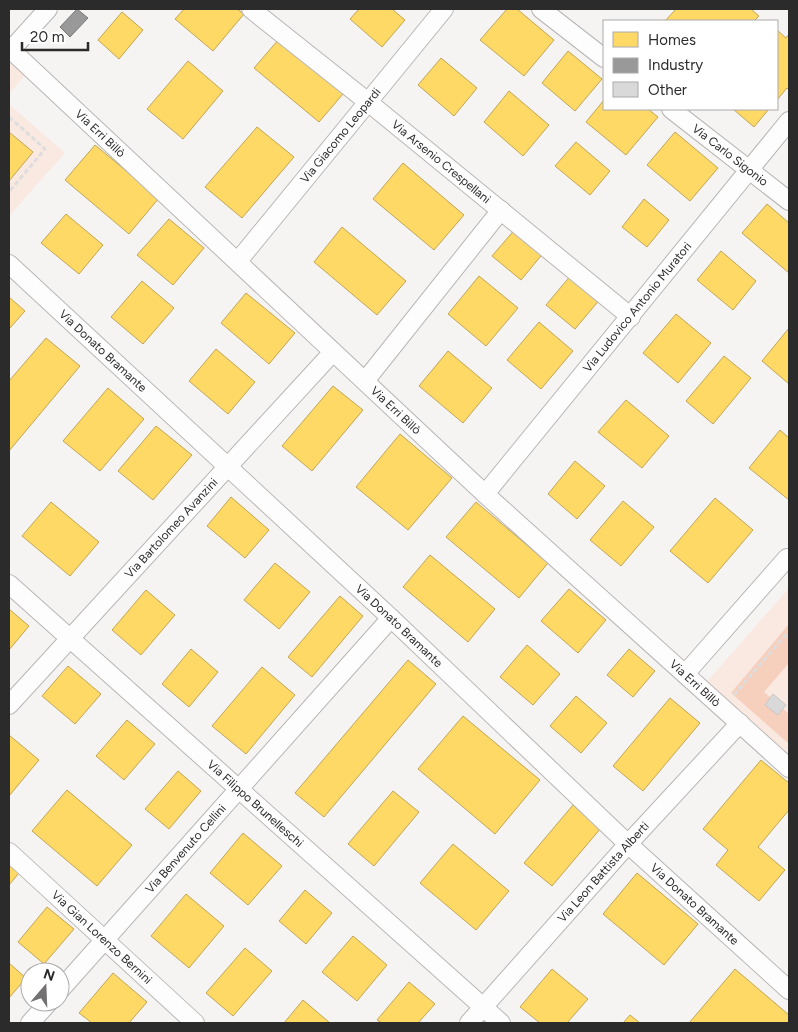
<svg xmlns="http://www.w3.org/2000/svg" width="798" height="1032" font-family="Figtree,sans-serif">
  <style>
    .green { fill: #fae9e1 }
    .forest { fill: #f7cfbd }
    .homes { fill: #ffd966; stroke: #c0a554 }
    .industry { fill: #999; stroke: #787878 }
    .building { fill: #dad9d9; stroke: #c7c6c5 }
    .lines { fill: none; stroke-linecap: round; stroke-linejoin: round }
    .minor-casing { stroke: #b8b6b5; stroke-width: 20 }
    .path { stroke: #dedddd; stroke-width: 3; stroke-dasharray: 5 2.5; stroke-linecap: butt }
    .minor { stroke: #fefdfd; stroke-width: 18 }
    .labels { text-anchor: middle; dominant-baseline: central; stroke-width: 5; stroke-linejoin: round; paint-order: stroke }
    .street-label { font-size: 12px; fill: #2c2b2b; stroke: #fff }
  </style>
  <rect width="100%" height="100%" fill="#f6f4f3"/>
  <!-- green -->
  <path class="green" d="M9,59L26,74L9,94Z
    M9,104L65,153L9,216Z
    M789,588V763L702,687Z"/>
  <!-- forest -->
  <path class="forest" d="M789,624V663L764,692L789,714V744L731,693Z"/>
  <!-- homes -->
  <path class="homes" d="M184,9H237L244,14L213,51L175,19Z
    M359,9H392L405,20L382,47L350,19Z
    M507,9H517L554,40L524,76L480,40Z
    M676,9H751L759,16L754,21H665Z
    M122,12L143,30L119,59L98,40Z
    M777,30L786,38L789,34V90L787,88L777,100Z
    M279,39L343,94L319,122L254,68Z
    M568,51L602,79L575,111L542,83Z
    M441,58L477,88L454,116L418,85Z
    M188,61L223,91L183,139L147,109Z
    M509,91L549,125L523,156L484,122Z
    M604,100V109H648L658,117L626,155L586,122Z
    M733,109H769L754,127Z
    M257,127L294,157L242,218L205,187Z
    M9,132L33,152L9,181Z
    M675,132L718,168L690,201L647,165Z
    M576,142L610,171L590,195L555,166Z
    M95,145L159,198L129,234L65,180Z
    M403,163L464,215L434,250L373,199Z
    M644,199L669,220L647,247L622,227Z
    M767,204L789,223V273L742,233Z
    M66,214L103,245L79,274L41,243Z
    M169,219L204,248L173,285L137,255Z
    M342,227L406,281L377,315L314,262Z
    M517,227L545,251L521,280L492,256Z
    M721,251L756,281L733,310L697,280Z
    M572,274L601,298L575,329L546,305Z
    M479,276L518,308L486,346L448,314Z
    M142,281L174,308L143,344L111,317Z
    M246,293L295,333L269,364L221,323Z
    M9,297L25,311L9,329Z
    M676,314L711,343L678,383L643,353Z
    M539,322L573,351L541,389L507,360Z
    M789,328V384L762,361Z
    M46,338L80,366L9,451V381Z
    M216,349L255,382L228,414L189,381Z
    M448,351L492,388L463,423L419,386Z
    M724,356L751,378L713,424L686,401Z
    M333,386L363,410L312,471L282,446Z
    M108,388L144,419L100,471L63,441Z
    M626,400L669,436L642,468L598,432Z
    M156,426L192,455L153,500L118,471Z
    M780,430L789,438V500L749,468Z
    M400,434L452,478L408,530L356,487Z
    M575,461L605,486L577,519L548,494Z
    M231,497L269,530L245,558L207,526Z
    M715,498L753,530L708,583L670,551Z
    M623,501L654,527L621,566L590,540Z
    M51,502L99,542L70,576L22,536Z
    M476,502L548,563L519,598L446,537Z
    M430,555L495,609L468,642L403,587Z
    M275,563L310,592L279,629L244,600Z
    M569,589L606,620L578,653L541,621Z
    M146,590L175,615L141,655L112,630Z
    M340,596L363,616L312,677L288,657Z
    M9,609L29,626L9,650Z
    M527,645L560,674L533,705L500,677Z
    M191,649L218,672L189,707L162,684Z
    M629,649L655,671L633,697L607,675Z
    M408,660L436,684L324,817L295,793Z
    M68,666L101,694L75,724L42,696Z
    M262,667L295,695L246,754L212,726Z
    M576,696L607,723L581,753L550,726Z
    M670,698L700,723L643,791L613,766Z
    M463,716L540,780L495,834L418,769Z
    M127,720L155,744L124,780L96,756Z
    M9,735L39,760L9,796Z
    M761,760L789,783V810L758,847L785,870L759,901L716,865L728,850L703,829Z
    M178,771L201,791L169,829L145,809Z
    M67,790L132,845L97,886L32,831Z
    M393,791L419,812L374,866L348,844Z
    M573,805L601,828L552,886L524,863Z
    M243,833L282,866L248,905L210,873Z
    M453,844L509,891L476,930L420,883Z
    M9,864L19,873L9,885Z
    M637,873L698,924L664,965L603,914Z
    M305,890L332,913L306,944L279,921Z
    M186,894L224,926L189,968L151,936Z
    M47,907L74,929L44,964L18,942Z
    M353,936L387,965L357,1001L322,972Z
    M245,948L272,971L233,1016L206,993Z
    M9,963L26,978L9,998Z
    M552,969L588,999L567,1023H540L520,1007Z
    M735,969L789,1015V1023H689Z
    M113,973L147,1002L129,1023H92L79,1013Z
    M409,982L435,1004L418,1023H382L377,1020Z
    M303,1000L330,1023H284Z
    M630,1015L640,1023H623Z"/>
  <!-- industry -->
  <path class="industry" d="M77,9L88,18L70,37L60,27Z"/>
  <!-- building -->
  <path class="building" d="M773,694L786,705L778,715L765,705Z"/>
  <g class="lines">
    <defs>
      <g id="minor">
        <path id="s1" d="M251,9L368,102L631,317"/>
        <path d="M541,9L604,58"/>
        <path id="s2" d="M9,48L485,494L789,768"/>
        <path d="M11,50L48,9"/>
        <path id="s3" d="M671,109L789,201"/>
        <path id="s4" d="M238,261L444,9"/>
        <path id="s5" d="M9,264L391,618L628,844L789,990"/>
        <path d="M365,381L501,210"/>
        <path id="s6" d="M485,494L789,121"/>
        <path id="s7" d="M9,584L501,1023"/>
        <path d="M685,674L787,558"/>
        <path id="s8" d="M9,705L333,352"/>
        <path id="s9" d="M9,852L195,1023"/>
        <path id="s10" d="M60,990L391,618"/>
        <path d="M30,1023L49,1002"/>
        <path id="s11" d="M469,1023L628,844L740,723"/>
      </g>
    </defs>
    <!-- minor casing -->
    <use href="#minor" class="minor-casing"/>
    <!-- path -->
    <path class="path" d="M9,117L45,149L9,192
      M734,695L789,631"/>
    <!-- minor -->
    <use href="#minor" class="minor"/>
  </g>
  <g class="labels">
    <!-- street labels -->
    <g class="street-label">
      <text stroke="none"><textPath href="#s2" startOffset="125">Via Erri Billò</textPath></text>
      <text stroke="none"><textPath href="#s4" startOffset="162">Via Giacomo Leopardi</textPath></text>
      <text stroke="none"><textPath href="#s3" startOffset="75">Via Carlo Sigonio</textPath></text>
      <text stroke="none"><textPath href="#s1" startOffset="244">Via Arsenio Crespellani</textPath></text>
      <text stroke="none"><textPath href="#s6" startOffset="241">Via Ludovico Antonio Muratori</textPath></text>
      <text stroke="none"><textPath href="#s5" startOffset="128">Via Donato Bramante</textPath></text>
      <text stroke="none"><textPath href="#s2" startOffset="530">Via Erri Billò</textPath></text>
      <text stroke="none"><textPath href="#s8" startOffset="240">Via Bartolomeo Avanzini</textPath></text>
      <text stroke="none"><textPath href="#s5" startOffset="532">Via Donato Bramante</textPath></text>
      <text stroke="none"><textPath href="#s2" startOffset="935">Via Erri Billò</textPath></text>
      <text stroke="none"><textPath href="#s7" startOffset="330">Via Filippo Brunelleschi</textPath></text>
      <text stroke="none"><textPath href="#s10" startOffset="189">Via Benvenuto Cellini</textPath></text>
      <text stroke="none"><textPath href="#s11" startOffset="202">Via Leon Battista Alberti</textPath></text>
      <text stroke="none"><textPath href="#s5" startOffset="938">Via Donato Bramante</textPath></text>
      <text stroke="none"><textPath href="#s9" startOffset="126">Via Gian Lorenzo Bernini</textPath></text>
    </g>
  </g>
  <!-- border -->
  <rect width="798" height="1032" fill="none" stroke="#2c2b2b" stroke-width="20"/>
  <!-- legend -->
  <rect x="603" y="20" width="175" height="90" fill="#ffffff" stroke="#abaaaa"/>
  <rect x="613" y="32" width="25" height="15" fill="#ffd966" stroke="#abaaaa"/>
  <text x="648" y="45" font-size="15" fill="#2c2b2b">Homes</text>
  <rect x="613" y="58" width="25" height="15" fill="#999999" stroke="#abaaaa"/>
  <text x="648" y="70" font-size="15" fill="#2c2b2b">Industry</text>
  <rect x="613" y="82" width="25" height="15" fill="#dad9d9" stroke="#abaaaa"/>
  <text x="648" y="95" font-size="15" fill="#2c2b2b">Other</text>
  <!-- north arrow -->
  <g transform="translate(45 987) rotate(19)"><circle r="24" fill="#ffffff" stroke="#abaaaa"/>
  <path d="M0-4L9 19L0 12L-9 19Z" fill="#737171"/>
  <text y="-8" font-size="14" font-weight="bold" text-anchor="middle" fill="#2c2b2b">N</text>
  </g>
  <!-- scale -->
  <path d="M22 42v8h66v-8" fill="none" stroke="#2c2b2b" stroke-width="2.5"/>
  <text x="30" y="42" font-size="15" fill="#2c2b2b" stroke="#ffffff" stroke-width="4" paint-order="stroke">20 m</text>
</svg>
